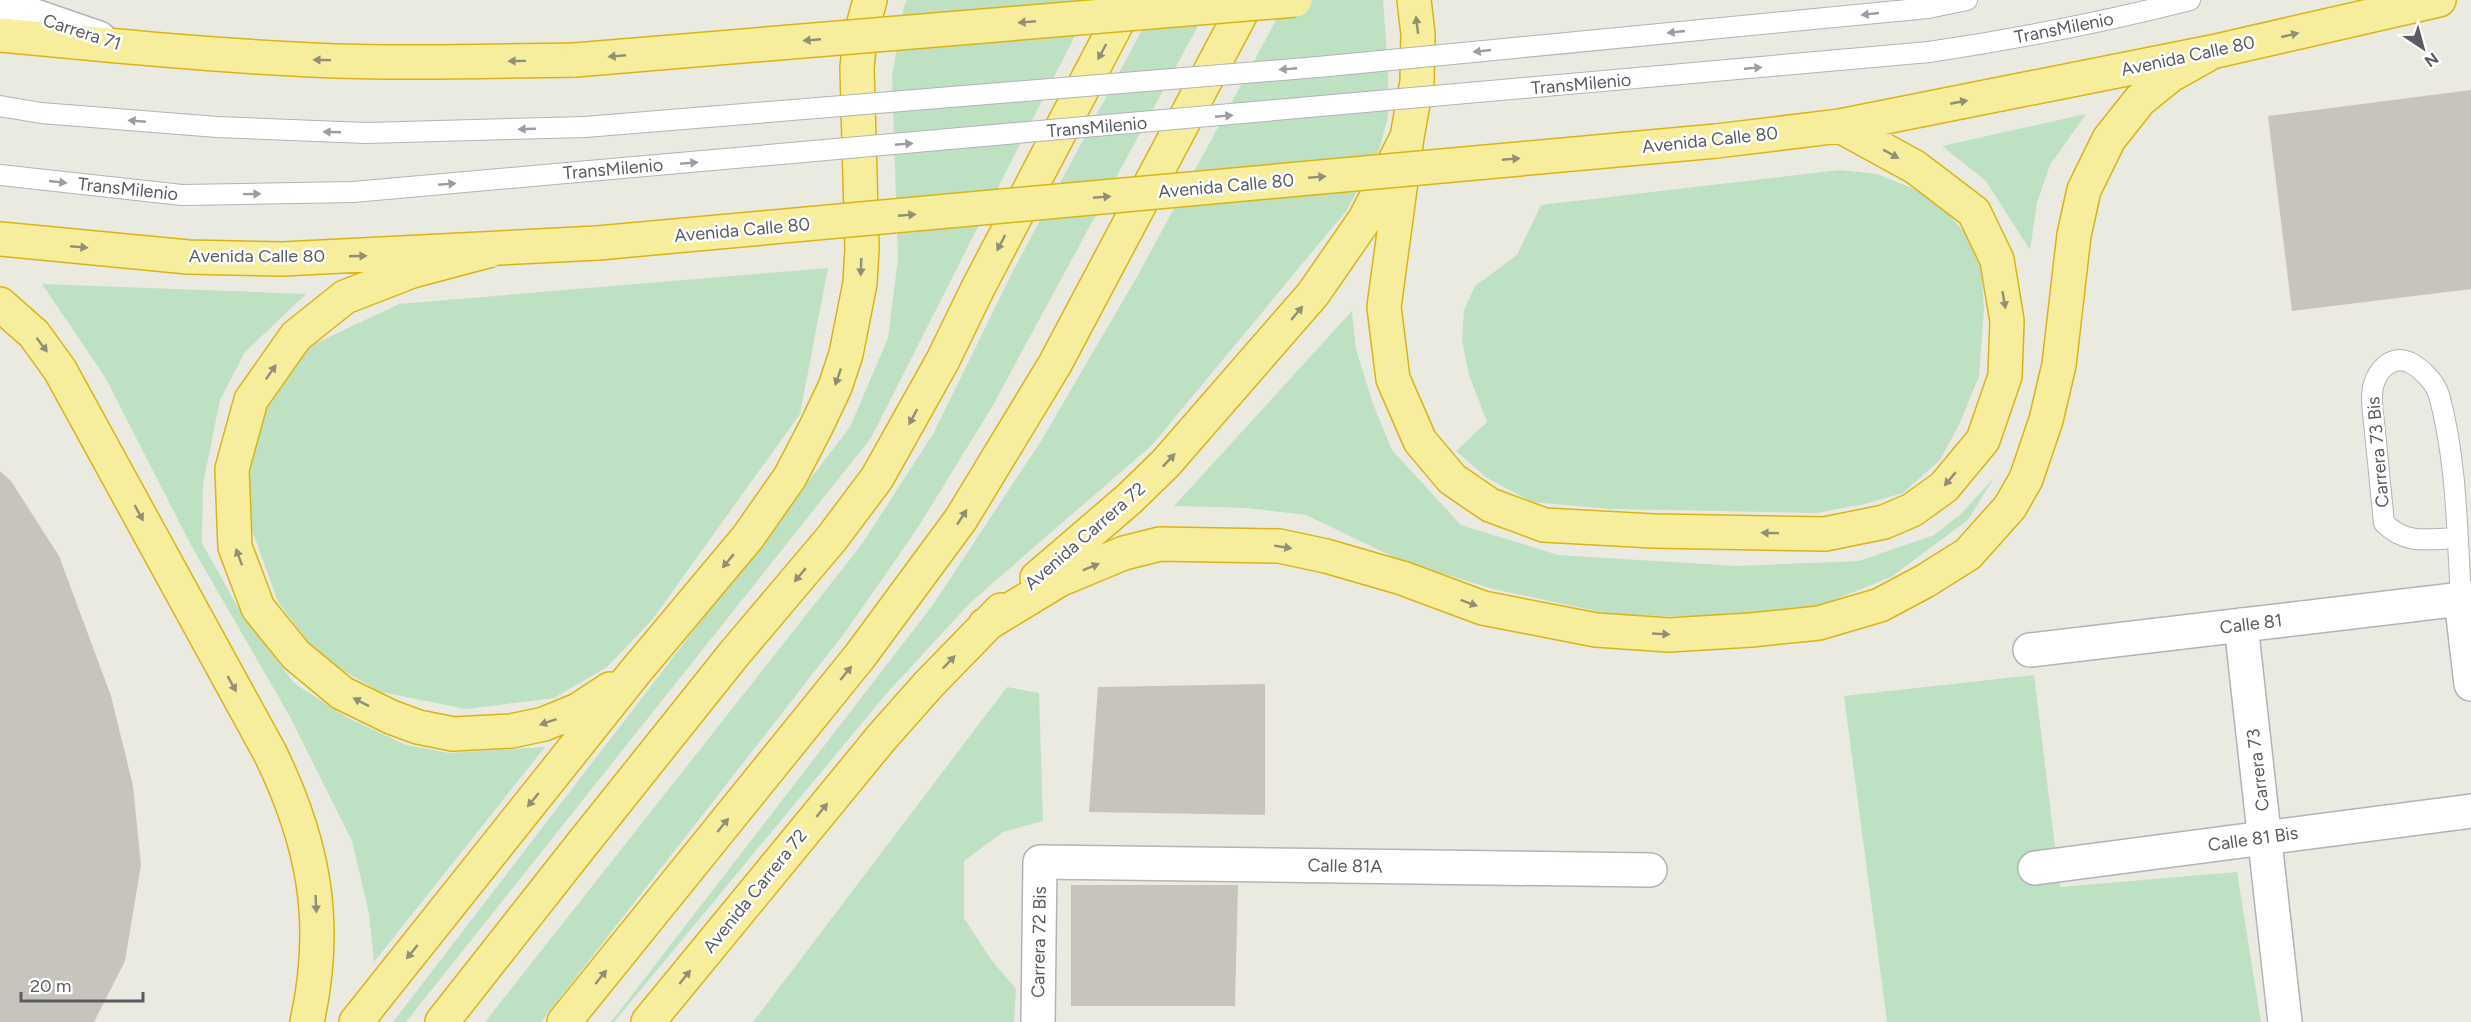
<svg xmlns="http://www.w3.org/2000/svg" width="2471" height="1022" font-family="Figtree,sans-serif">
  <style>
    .green { fill: #bfe1c3 }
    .building { fill: #c7c4be }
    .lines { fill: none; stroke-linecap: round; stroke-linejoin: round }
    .service-casing { stroke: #b2b3b8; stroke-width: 22 }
    .minor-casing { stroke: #b2b3b8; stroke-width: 36 }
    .tertiary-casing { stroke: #b2b3b8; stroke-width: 36 }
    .trunk-casing { stroke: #dab412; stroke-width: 36 }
    .service { stroke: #fff; stroke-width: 20 }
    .minor { stroke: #fff; stroke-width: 33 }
    .tertiary { stroke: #fff; stroke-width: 33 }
    .trunk { stroke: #f6ee9c; stroke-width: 33 }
    .service-bridge-casing { stroke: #b2b3b8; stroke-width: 22; stroke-linecap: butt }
    .trunk-bridge-casing { stroke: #dab412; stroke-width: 36; stroke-linecap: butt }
    .service-bridge { stroke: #fff; stroke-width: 20 }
    .trunk-bridge { stroke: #f6ee9c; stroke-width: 33 }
    .oneway { fill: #9c9da0 }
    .oneway2 { fill: #918f76 }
    .labels { text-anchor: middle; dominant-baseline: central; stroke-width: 5; stroke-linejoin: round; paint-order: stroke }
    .street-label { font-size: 18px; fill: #5a5c61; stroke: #fff }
  </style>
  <rect width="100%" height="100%" fill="#ebeae1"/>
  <!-- green -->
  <path class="green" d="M907,0H1093L871,438L406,1022H393L850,427L888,338L894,290L898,259L892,76L904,7Z
    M1158,0H1212L992,407L917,529L846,631L541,1022H485L862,544L933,434L1013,271Z
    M1287,0H1383L1388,67V117L1379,150L1347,210L1152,445L972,601L886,694L614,1022H611L932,606L1041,441L1138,275Z
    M2086,114L2050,165L2037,203L2030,250L1986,181L1942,146Z
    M1840,170L1877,174L1914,189L1943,208L1967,235L1981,264L1984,309L1979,376L1960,423L1940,460L1903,493L1865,504L1817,513L1611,509L1532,502L1487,478L1456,451L1487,422L1469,375L1462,340L1464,310L1475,286L1517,255L1541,205Z
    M828,268L800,414L652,620L607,667L554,698L466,709L381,692L321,658L278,602L250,524L247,457L267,406L310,346L399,304Z
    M42,284L306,294L245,352L220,400L203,484L202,543L240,611L294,683L348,718L406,745L449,753L545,747L374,962L369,913L352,841L289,715L192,547L105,377Z
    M1352,311L1356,349L1373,404L1392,450L1461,525L1558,555L1737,566L1859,561L1934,535L1961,514L1994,478L1968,520L1891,577L1814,608L1721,617L1615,615L1493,589L1402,561L1306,515L1247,508L1174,506Z
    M2034,675L2060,887L2237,872L2261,1022H1887L1844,696Z
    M1007,687L1039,693L1043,821L1003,832L964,861V918L990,958L1016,989L1014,1022H753Z"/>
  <!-- building -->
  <path class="building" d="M2471,90V289L2292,311L2268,116Z
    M0,471L11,481L59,556L111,696L133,786L141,865L125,961L94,1022H0Z
    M1265,684V815L1089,812L1098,687Z
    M1071,885H1238L1235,1006H1071Z"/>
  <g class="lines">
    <defs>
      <path id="service" d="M1928,8L1967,0
        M1929,52C2016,39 2104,22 2190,0
        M0,106L41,113L217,127L366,133L585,127
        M0,175L182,195L353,192L589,171
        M2457,538C2428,539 2406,545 2384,523C2381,493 2378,463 2375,432C2374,418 2370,401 2373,387C2377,370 2391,355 2409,362C2421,368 2435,382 2439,395C2457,461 2457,532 2461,599"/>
      <path id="minor" d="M2461,599L2471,684
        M2241,625L2285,1022
        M2030,650L2471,598
        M2035,868L2471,811
        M1038,1022L1040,862L1650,870"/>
      <path id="tertiary" d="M0,4L99,38"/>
      <path id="trunk" d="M0,35C104,45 208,55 312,60C400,64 488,61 575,60
        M1407,137L1384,307L1393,379L1420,441L1452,479L1490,505L1544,525L1653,531L1825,534L1884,522L1912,510L1944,487L1983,440L2005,376L2007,321L1997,260L1974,212L1915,167L1840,126
        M1716,141L1840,126L2212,52L2439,0
        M0,239L188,257L283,259L598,243
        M491,250L412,271L345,297L296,336L251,400L232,469L235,547L258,608L296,655L342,693L391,717L418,727L453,734L511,731L544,724L578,710L610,689
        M0,304L34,334L60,370L270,753C314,843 329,923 307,1022
        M1037,578L1129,499L1166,463L1313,294L1365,219L1407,137L1417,82L1418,34L1414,0
        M985,625L1059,580L1124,553L1160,544L1279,546L1326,556L1402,578L1483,608L1596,630L1669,635L1751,630L1819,623L1880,605L1925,581L1968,554L2010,507L2026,479L2046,420L2059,365L2074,235L2084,190L2109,139L2140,100L2171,75L2212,52
        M356,1022L635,672L748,537L790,477L816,427L835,387L846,354L860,283L862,249L857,68L860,37L870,0
        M442,1022L583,843L734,654L832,538L877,478L943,360L978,288L1129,0
        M564,1022L860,656L961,519L1055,364L1248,0
        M648,1022L882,737L929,684L1001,610"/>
    </defs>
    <!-- service casing -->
    <use href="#service" class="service-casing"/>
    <!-- minor casing -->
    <use href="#minor" class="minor-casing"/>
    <!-- tertiary casing -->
    <use href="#tertiary" class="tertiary-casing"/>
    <!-- trunk casing -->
    <use href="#trunk" class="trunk-casing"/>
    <!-- service -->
    <use href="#service" class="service"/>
    <!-- minor -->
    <use href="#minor" class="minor"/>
    <!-- tertiary -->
    <use href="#tertiary" class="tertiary"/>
    <!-- trunk -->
    <use href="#trunk" class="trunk"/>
    <defs>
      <path id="service-bridge" d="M585,127L1318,67L1928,8
        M589,171L1929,52"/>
      <path id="trunk-bridge" d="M575,60L1295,0
        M598,243L1716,141"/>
    </defs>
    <!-- service-bridge casing -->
    <use href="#service-bridge" class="service-bridge-casing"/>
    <!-- trunk-bridge casing -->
    <use href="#trunk-bridge" class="trunk-bridge-casing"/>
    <!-- service-bridge -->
    <use href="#service-bridge" class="service-bridge"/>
    <!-- trunk-bridge -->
    <use href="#trunk-bridge" class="trunk-bridge"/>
  </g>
  <!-- one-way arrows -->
  <defs><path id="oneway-solid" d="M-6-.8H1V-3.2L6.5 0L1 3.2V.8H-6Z" transform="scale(1.5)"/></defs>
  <g class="oneway">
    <use href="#oneway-solid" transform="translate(1870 14) rotate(174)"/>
    <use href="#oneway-solid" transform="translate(1676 32) rotate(174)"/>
    <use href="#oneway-solid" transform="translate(1482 51) rotate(174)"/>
    <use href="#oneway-solid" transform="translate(1753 68) rotate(-5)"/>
    <use href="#oneway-solid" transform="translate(1288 69) rotate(175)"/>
    <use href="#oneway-solid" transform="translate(1224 116) rotate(-5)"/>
    <use href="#oneway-solid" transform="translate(137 121) rotate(-175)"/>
    <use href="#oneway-solid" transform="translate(527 129) rotate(178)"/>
    <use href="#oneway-solid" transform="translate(332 132) rotate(-178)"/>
    <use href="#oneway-solid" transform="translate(904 144) rotate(-5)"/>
    <use href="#oneway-solid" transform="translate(689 163) rotate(-5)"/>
    <use href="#oneway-solid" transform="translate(58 182) rotate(6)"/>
    <use href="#oneway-solid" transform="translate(447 184) rotate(-5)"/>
    <use href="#oneway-solid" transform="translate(252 194) rotate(-1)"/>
  </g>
  <g class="oneway2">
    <use href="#oneway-solid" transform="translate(1027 22) rotate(175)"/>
    <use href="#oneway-solid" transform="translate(1417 25) rotate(-97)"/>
    <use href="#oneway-solid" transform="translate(2290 35) rotate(-13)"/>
    <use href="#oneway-solid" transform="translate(812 40) rotate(175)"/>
    <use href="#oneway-solid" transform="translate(1102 52) rotate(118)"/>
    <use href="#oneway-solid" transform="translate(617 56) rotate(175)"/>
    <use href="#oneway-solid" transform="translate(322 60) rotate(-179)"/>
    <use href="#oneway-solid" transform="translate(517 61) rotate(179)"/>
    <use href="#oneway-solid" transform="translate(1959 102) rotate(-11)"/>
    <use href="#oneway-solid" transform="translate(1891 154) rotate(29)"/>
    <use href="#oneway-solid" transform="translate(1511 159) rotate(-5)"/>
    <use href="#oneway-solid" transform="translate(1317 177) rotate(-5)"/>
    <use href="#oneway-solid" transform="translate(1102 197) rotate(-5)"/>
    <use href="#oneway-solid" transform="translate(907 215) rotate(-5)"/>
    <use href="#oneway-solid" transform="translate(1001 243) rotate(118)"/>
    <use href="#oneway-solid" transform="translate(79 247) rotate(5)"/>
    <use href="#oneway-solid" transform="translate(358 256) rotate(-2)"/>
    <use href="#oneway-solid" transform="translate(861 267) rotate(92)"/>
    <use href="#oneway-solid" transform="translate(2004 300) rotate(80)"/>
    <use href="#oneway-solid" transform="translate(1297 313) rotate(-50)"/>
    <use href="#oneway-solid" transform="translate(42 345) rotate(53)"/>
    <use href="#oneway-solid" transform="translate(271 372) rotate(-55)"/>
    <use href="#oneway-solid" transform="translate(838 377) rotate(109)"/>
    <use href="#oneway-solid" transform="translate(913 417) rotate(118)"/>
    <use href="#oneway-solid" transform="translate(1169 460) rotate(-47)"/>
    <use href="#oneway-solid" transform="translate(1950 479) rotate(130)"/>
    <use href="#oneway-solid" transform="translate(139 513) rotate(61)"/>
    <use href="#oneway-solid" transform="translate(962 517) rotate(-57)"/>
    <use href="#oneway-solid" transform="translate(1770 533) rotate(-179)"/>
    <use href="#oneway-solid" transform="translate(1283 547) rotate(9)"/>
    <use href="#oneway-solid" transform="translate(239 557) rotate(-110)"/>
    <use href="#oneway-solid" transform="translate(728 561) rotate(130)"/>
    <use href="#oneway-solid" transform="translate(1091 567) rotate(-22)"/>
    <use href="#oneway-solid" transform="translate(800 575) rotate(130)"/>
    <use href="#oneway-solid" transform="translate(1469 603) rotate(20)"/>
    <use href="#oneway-solid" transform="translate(1661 634) rotate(3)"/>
    <use href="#oneway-solid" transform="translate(949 662) rotate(-46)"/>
    <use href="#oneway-solid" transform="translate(846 673) rotate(-51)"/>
    <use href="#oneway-solid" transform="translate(232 684) rotate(61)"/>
    <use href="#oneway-solid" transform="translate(361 702) rotate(-153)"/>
    <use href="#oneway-solid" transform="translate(548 722) rotate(161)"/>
    <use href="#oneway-solid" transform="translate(533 800) rotate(129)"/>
    <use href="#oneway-solid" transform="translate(822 810) rotate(-51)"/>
    <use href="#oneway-solid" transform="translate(723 825) rotate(-51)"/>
    <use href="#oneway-solid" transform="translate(316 904) rotate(87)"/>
    <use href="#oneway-solid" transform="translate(412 952) rotate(129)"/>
    <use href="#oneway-solid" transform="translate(601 977) rotate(-51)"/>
    <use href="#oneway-solid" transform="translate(685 977) rotate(-51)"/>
  </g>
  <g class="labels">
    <!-- street labels -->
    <g class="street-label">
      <text transform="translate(2064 28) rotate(-11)">TransMilenio</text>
      <text transform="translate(82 32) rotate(18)">Carrera 71</text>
      <text transform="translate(2188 56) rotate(-12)">Avenida Calle 80</text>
      <text transform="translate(1581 84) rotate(-5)">TransMilenio</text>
      <text transform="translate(1097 127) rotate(-5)">TransMilenio</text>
      <text transform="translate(1710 140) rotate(-6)">Avenida Calle 80</text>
      <text transform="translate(613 169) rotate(-5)">TransMilenio</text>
      <text transform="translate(1226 186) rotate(-5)">Avenida Calle 80</text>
      <text transform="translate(128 189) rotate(6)">TransMilenio</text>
      <text transform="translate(742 230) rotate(-5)">Avenida Calle 80</text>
      <text x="257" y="256">Avenida Calle 80</text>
      <text transform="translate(2378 452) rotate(-95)">Carrera 73 Bis</text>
      <text transform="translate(1085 536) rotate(-41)">Avenida Carrera 72</text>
      <text transform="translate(2251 624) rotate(-7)">Calle 81</text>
      <text transform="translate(2258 770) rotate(-97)">Carrera 73</text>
      <text transform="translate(2253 839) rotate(-8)">Calle 81 Bis</text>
      <text transform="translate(1345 866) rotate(1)">Calle 81A</text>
      <text transform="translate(755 891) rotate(-51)">Avenida Carrera 72</text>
      <text transform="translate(1039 942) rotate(-89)">Carrera 72 Bis</text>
    </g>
  </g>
  <!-- north arrow -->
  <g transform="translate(2423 48) rotate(144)" stroke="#ffffff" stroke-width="4.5" paint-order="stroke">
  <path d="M0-4.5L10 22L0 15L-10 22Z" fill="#5a5c61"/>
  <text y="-9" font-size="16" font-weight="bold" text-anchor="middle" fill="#5a5c61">N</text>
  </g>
  <!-- scale -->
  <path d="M21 992v9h122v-9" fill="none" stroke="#5a5c61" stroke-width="3"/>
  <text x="30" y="992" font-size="18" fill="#5a5c61" stroke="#ffffff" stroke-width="4.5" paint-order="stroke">20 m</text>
</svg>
